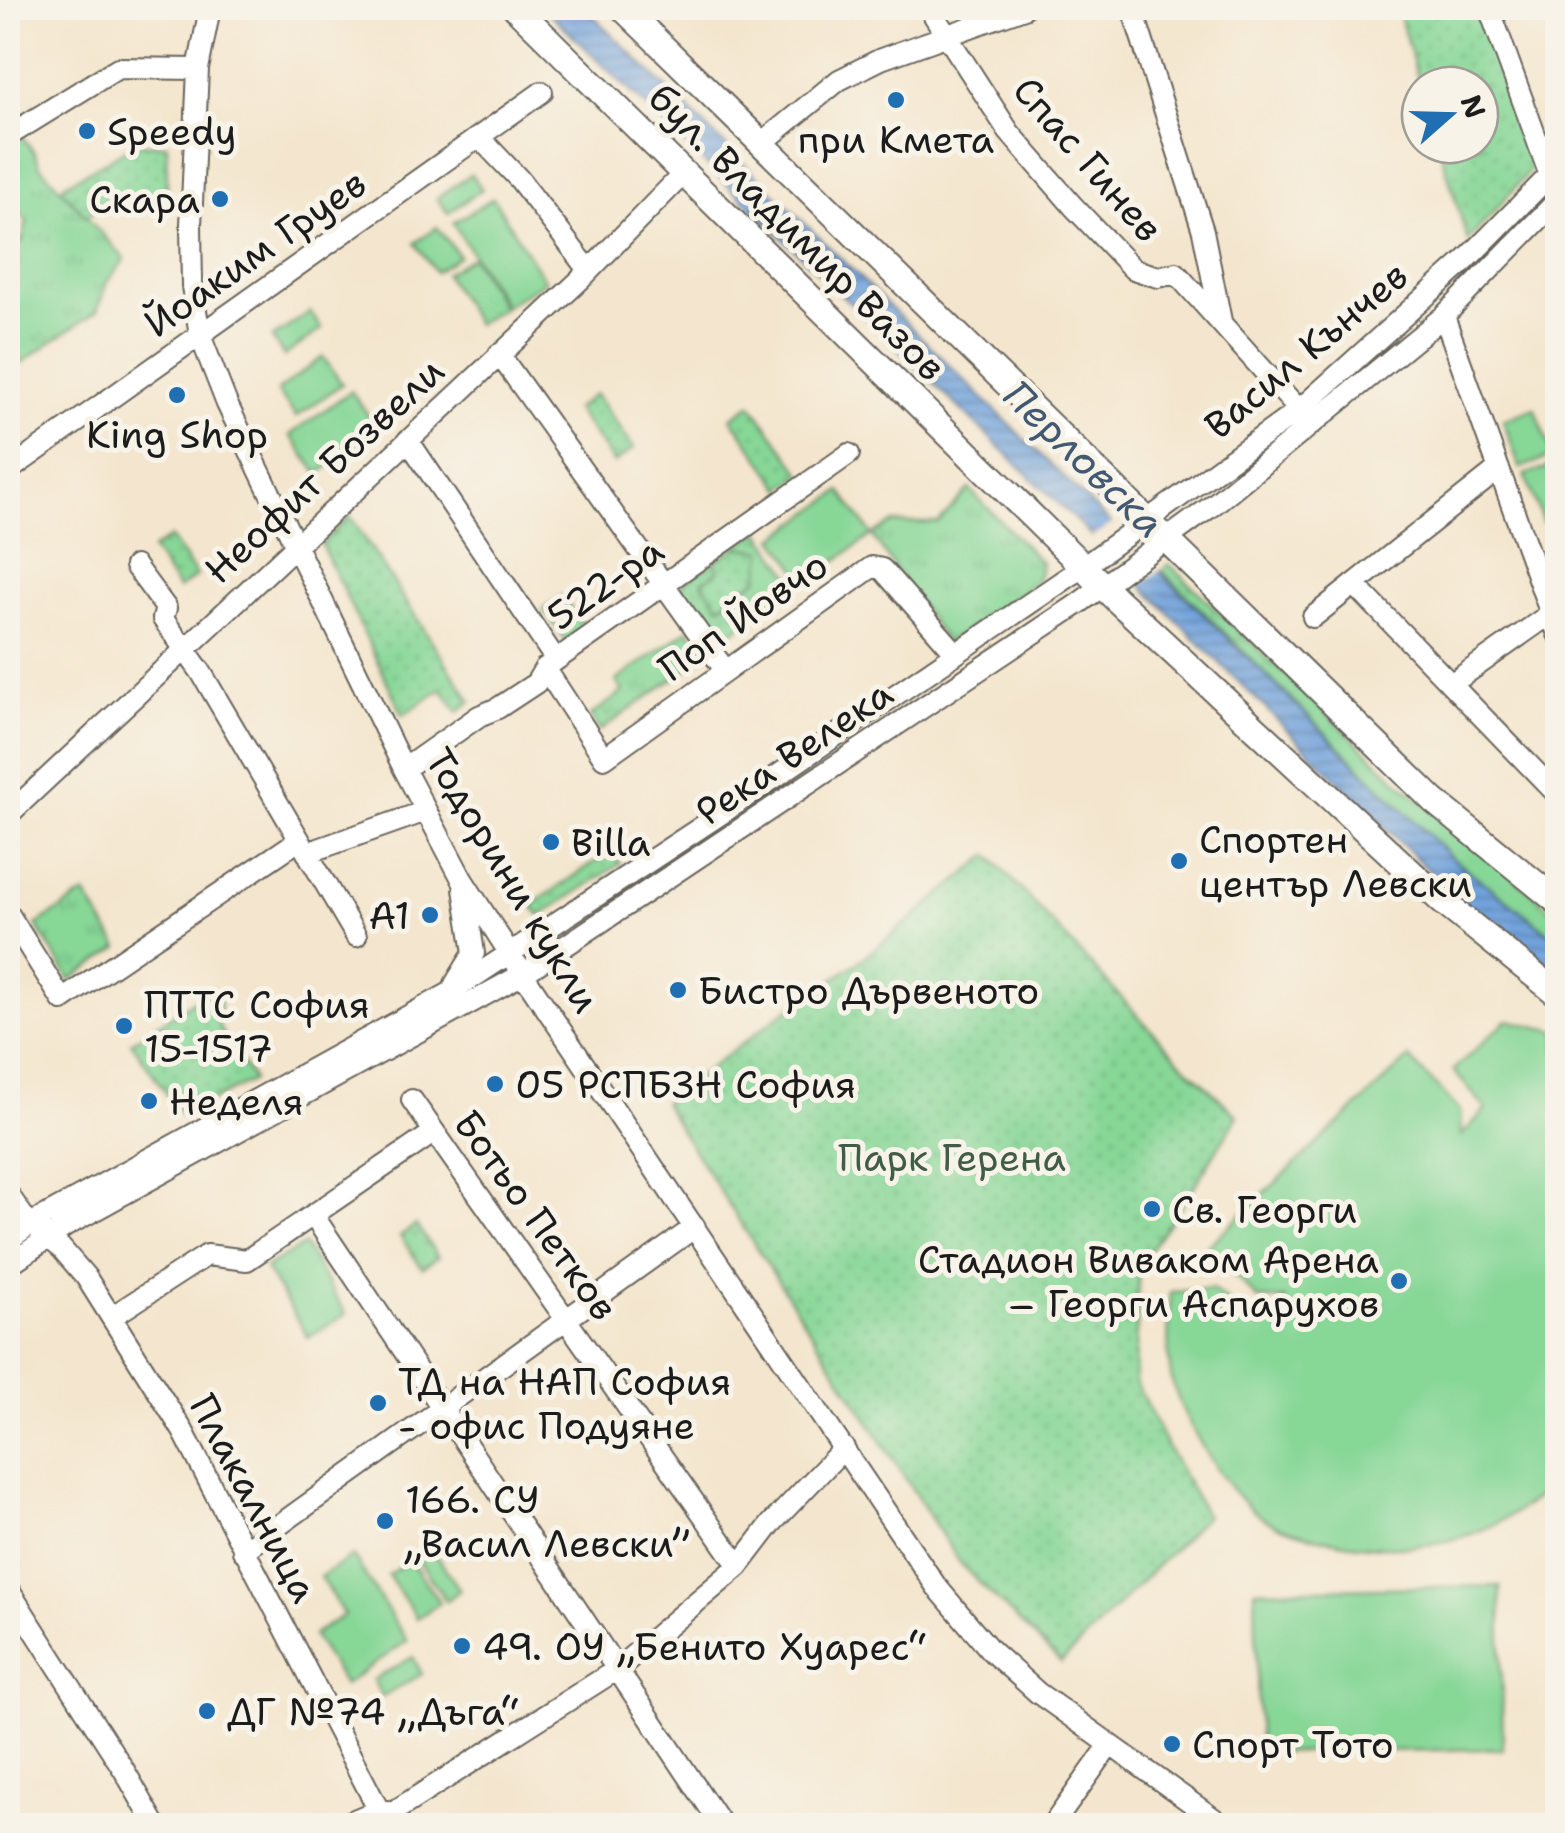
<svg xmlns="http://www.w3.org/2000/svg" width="1565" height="1833" font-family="'Shantell Sans',sans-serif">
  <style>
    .grass { fill: url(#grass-tufts); stroke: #527a5a; stroke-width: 2.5 }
    .park { fill: url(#park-dots); stroke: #527a5a; stroke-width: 2.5 }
    .pitch { fill: #87d797; stroke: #527a5a; stroke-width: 2.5 }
    .water { fill: url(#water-rules); stroke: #47607c; stroke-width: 2.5 }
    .pier { fill: #f4e6ce }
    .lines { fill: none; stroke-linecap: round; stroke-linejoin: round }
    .minor-casing { stroke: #68635a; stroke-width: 24 }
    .major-casing { stroke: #68635a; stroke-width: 29 }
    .minor { stroke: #fff; stroke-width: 20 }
    .major { stroke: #fff; stroke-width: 25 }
    .poi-dot { fill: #1f6fb2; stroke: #f7f3e8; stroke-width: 4 }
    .labels { text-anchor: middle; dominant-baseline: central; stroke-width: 10; stroke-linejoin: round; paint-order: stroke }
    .poi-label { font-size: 38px; fill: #1c1c1c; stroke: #f7f3e8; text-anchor: start }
    .street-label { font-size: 38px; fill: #1c1c1c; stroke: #f7f3e8 }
    .park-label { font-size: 38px; fill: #415d47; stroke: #f7f3e8 }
    .water-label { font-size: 40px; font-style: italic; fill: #435972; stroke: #f7f3e8 }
  </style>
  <defs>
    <pattern id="grass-tufts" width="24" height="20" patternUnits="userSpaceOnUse" patternTransform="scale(2.5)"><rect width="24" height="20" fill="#87d797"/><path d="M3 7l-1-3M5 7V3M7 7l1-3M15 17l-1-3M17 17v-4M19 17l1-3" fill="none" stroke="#74b882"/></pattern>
    <pattern id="park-dots" width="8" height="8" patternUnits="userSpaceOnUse" patternTransform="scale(2.5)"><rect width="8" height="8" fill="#87d797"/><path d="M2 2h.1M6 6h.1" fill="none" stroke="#74b882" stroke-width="1.8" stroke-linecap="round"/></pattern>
    <pattern id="water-rules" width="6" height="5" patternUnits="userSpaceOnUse" patternTransform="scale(2.5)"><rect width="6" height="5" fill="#72a3dc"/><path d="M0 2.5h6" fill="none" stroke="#5d84b2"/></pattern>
  </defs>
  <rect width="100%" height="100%" fill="#f7f3e8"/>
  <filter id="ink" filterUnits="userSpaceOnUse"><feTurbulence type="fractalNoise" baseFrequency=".01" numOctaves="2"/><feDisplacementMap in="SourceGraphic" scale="20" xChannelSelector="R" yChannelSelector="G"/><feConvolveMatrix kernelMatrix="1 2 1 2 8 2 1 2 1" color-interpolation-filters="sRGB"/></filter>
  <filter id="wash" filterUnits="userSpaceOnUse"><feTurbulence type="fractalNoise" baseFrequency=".0048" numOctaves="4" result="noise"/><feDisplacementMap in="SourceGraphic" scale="40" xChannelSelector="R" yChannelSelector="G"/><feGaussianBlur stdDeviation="2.25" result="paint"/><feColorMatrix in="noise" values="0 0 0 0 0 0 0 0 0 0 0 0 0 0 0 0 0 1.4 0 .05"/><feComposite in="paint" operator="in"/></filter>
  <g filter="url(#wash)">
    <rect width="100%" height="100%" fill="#f4e6ce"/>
    <!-- grass -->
    <path class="grass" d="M17,130L34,152L40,166L125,259L107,282L97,311L8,372V233L22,242L27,220L8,205V136Z
      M969,489L1042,563L1037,581L947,644L872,535L893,523H938Z
      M759,530L797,585L717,643L677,588L714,562L719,570L720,606L759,578L762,551L736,547Z
      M1169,564L1399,782L1557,914V938L1452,858L1161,570Z
      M689,629L707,655L600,731L590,716L623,692L616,681Z
      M85,894L119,948L70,980L36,925Z"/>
    <!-- park -->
    <path class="park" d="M1397,8H1480L1533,167L1468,241L1439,145H1480V85H1420Z
      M136,144L167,145V196L115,197L86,216L60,187Z
      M595,394L634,448L614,463L575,409Z
      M751,404L802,474L782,489L731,418Z
      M350,516L471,701L458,712L442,689L403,715L321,544Z
      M170,537L197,576L178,589L152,550Z
      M736,547L763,551L759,578L719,606L702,582L719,570L714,562Z
      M562,596L587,631L568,644L543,610Z
      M611,851L620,864L540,916L532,905Z
      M989,855L1180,1061L1238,1116L1185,1201L1139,1265L1135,1381L1170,1452L1206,1516L1061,1663L962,1566L663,1103L783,1013L857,963Z
      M213,988L219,995V1027L253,1080L182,1116L131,1042Z
      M416,1225L438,1257L422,1268L400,1236Z"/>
    <!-- pitch -->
    <path class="pitch" d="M471,174L482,189L448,213L437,198Z
      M493,198L545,281L505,306L453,223Z
      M437,227L459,256L436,272L415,243Z
      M472,257L503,308L476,324L445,274Z
      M310,312L322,329L284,356L272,338Z
      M323,357L342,384L296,417L277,391Z
      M351,391L379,430L318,474L290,435Z
      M1535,408L1553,456L1520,468L1503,420Z
      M1557,464V518L1543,523L1525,475Z
      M841,491L872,535L806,582L775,538Z
      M1507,1020L1557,1031V1480C1492,1543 1410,1559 1324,1539C1303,1534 1278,1529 1260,1516C1226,1493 1180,1416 1171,1376C1166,1348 1169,1320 1171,1292L1212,1289L1260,1327L1285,1299H1258L1207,1247L1409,1058L1460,1111L1461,1136L1486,1109L1453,1070Z
      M304,1245L346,1314L308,1337L265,1268Z
      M431,1547L460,1590L446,1601L416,1557Z
      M353,1556L407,1641L344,1685L313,1635L344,1615L320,1577Z
      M410,1560L440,1603L417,1618L388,1575Z
      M1500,1586L1503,1749L1259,1753L1255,1590Z
      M413,1657L422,1674L382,1697L373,1680Z"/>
    <!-- water -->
    <path class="water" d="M544,8H585L1452,858L1557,939V973L1476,914L1445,887L1093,537Z"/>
    <!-- pier -->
    <path class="pier" d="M1118,520L1165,567L1136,587L1088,540Z"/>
  </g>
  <g filter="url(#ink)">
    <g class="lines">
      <defs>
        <path id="minor" d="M210,8L198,69L191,225L192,286L200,335L227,404L404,769L462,879L523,974L936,1586L991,1651L1038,1693L1224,1826
          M929,8L1009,132L1073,206L1133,269L1158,277L1176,273L1299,410
          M1132,8L1203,231L1221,321
          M1489,8L1553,184
          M8,136L118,68L198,69
          M479,137L519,179L589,270
          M762,143L839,80L881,59L1024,8
          M1444,316L1558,634
          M499,354L725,670
          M408,440L556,660
          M8,471L542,92
          M135,566L166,608L163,619L201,672L356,936
          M1354,584L1558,795
          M1313,617L1499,469
          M545,668L604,758L872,567L882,569L955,652
          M1451,684L1550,614
          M404,769L479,716L498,708L536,683L545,668L556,660L849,454
          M8,815L581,279L684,173
          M307,853L426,811
          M8,913L62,1000L299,840
          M455,984L474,953L464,889
          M412,1100L739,1566
          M8,1194L23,1216L61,1248L86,1277L183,1431L387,1826
          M313,1215L722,1826
          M8,1240L32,1223L448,994L721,814L1083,567L1299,410L1465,261L1558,167
          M8,1265L66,1226L523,974L1078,604L1213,505L1444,316L1558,200
          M113,1316L207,1255L247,1260L433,1133
          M243,1551L695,1227
          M8,1589L124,1770L156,1826
          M340,1826L378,1810L393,1812L616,1670L739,1566L771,1524L844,1448
          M1052,1826L1109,1746"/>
        <path id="major" d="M516,8L1117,600L1443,902L1558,994
          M623,8L1434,801L1558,902"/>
      </defs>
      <!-- minor casing -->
      <use href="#minor" class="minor-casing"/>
      <!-- major casing -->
      <use href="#major" class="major-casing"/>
      <!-- minor -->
      <use href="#minor" class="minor"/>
      <!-- major -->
      <use href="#major" class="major"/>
    </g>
  </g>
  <!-- markers -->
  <g class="poi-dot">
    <circle cx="896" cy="100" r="10"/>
    <circle cx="87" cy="131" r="10"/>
    <circle cx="220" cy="199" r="10"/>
    <circle cx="177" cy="395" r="10"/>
    <circle cx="551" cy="842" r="10"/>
    <circle cx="1179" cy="861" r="10"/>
    <circle cx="430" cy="915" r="10"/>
    <circle cx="678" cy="990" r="10"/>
    <circle cx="124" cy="1026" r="10"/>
    <circle cx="495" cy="1084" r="10"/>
    <circle cx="149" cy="1101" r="10"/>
    <circle cx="1152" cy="1209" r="10"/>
    <circle cx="1399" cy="1281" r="10"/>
    <circle cx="378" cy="1403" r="10"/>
    <circle cx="385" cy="1521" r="10"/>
    <circle cx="462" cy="1646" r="10"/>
    <circle cx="207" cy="1711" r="10"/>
    <circle cx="1172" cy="1744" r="10"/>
  </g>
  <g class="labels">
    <!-- poi labels -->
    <g class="poi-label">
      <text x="107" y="131">Speedy</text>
      <text x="896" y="139" text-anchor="middle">при Кмета</text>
      <text x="200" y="199" text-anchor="end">Скара</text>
      <text x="177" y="434" text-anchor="middle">King Shop</text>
      <text x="1199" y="839">Спортен<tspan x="1199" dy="44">център Левски</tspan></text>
      <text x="571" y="842">Billa</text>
      <text x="410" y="915" text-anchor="end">A1</text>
      <text x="698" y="990">Бистро Дървеното</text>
      <text x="144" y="1004">ПТТС София<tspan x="144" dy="44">15-1517</tspan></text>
      <text x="515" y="1084">05 РСПБЗН София</text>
      <text x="169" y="1101">Неделя</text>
      <text x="1172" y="1209">Св. Георги</text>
      <text x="1379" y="1259" text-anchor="end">Стадион Виваком Арена<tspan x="1379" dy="44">– Георги Аспарухов</tspan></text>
      <text x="398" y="1381">ТД на НАП София<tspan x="398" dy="44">- офис Подуяне</tspan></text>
      <text x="405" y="1499">166. СУ<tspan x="405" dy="44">„Васил Левски”</tspan></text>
      <text x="482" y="1646">49. ОУ „Бенито Хуарес“</text>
      <text x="227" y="1711">ДГ №74 „Дъга“</text>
      <text x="1192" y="1744">Спорт Тото</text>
    </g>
    <!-- street labels -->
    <g class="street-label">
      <text transform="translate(1088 159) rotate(49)">Спас Гинев</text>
      <text transform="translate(797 232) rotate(45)">бул. Владимир Вазов</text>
      <text transform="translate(255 253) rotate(-35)">Йоаким Груев</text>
      <text transform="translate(1306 350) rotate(-40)">Васил Кънчев</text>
      <text transform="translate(324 470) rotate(-43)">Неофит Бозвели</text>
      <text transform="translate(605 583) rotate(-35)">522-ра</text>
      <text transform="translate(743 616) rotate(-35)">Поп Йовчо</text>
      <text transform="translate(794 752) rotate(-34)">Река Велека</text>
      <text transform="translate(513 880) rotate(59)">Тодорини кукли</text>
      <text transform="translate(536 1215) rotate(54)">Ботьо Петков</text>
      <text transform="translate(254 1498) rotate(62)">Плакалница</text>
    </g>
    <!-- park labels -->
    <g class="park-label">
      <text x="952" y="1157">Парк Герена</text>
    </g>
    <!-- water labels -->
    <g class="water-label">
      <text transform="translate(1084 459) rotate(44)">Перловска</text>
    </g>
  </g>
  <!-- margin -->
  <rect width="1565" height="1833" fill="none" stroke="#f7f3e8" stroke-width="40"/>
  <!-- north arrow -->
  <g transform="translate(1450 115) rotate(70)"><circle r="48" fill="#f7f3e8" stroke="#9f9d96" stroke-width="2.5"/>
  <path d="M0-8L18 38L0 25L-18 38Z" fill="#1f6fb2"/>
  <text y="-15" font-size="28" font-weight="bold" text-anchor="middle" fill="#1c1c1c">N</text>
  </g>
</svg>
